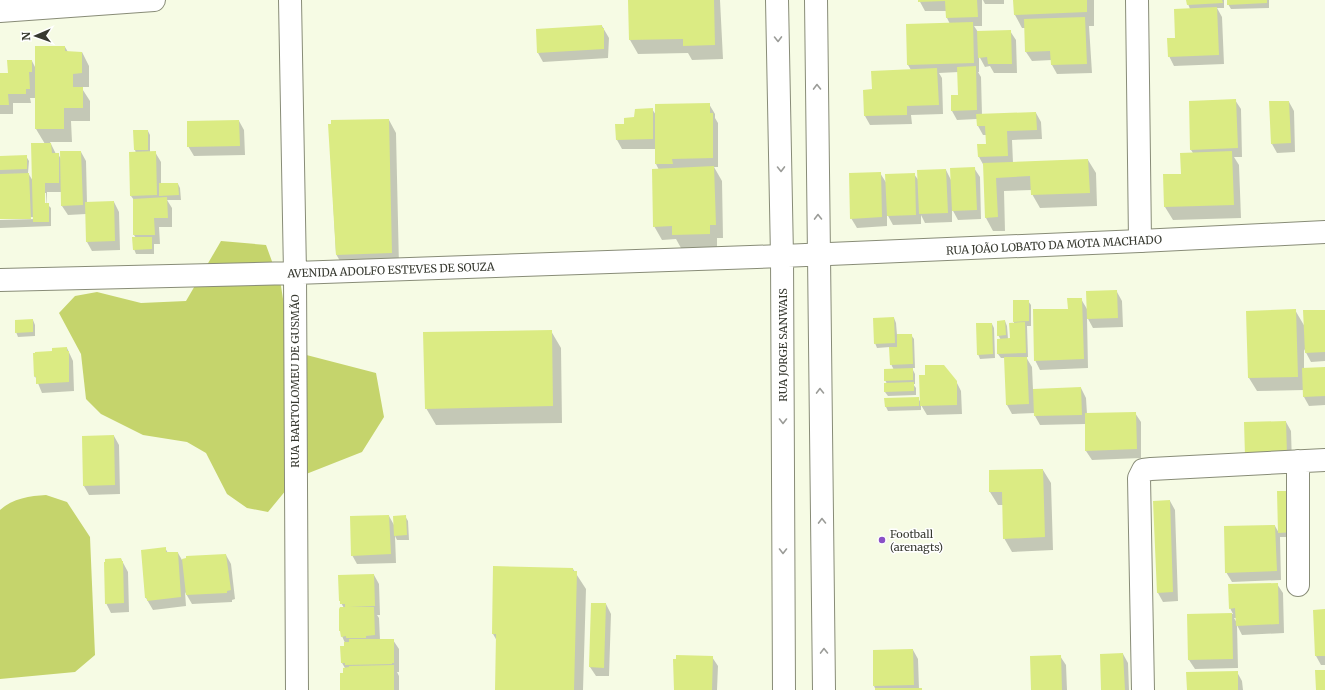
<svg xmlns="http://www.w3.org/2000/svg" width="1325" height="690" font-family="Merriweather,serif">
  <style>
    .forest { fill: #c5d46c }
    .shadow { fill: #0003; fill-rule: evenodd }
    .building { fill: #dbeb83 }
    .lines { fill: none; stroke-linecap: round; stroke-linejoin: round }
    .minor-casing { stroke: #888c77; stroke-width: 24 }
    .tertiary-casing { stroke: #888c77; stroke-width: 24 }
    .secondary-casing { stroke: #888c77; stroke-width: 24 }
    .minor { stroke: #fff; stroke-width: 22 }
    .tertiary { stroke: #fff; stroke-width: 22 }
    .secondary { stroke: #fff; stroke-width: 22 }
    .oneway { stroke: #9b9c98 }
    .poi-dot { fill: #8a50c6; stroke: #fff; stroke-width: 1.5 }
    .labels { text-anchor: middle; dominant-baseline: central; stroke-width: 3; stroke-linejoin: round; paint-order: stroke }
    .street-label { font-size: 11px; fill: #373930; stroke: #fff }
    .poi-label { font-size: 11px; fill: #373930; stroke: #fff; text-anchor: start }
  </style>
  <rect width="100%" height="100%" fill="#f6fbe4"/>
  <!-- forest -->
  <path class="forest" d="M221,241L266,245L281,286L291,351L376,373L384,417L362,452L296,478L268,512L247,508L227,494L206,453L187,442L143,435L101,414L86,399L81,354L59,313L75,296L97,292L141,303L186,301Z
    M46,495L67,502L90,537L95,655L75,672L0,679V510C13,498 30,496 46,495Z"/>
  <!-- shadow -->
  <path class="shadow" d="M629,0H720L723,59L692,60L688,53L638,54L630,40Z
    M919,0H982V26H974L978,32L1010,31L1016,40L1017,73H994L990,66L985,67L979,56V72H978L981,77L982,115L1036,113L1041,122L1042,139L1012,140L1013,163L1088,160L1096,173L1097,206L1040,208L1032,194V190L1004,191L1005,231H993L986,218L984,166L979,157L987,145L986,135H983L978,126L977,119L957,120L952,111L959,96V72L939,73L942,78L943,114L911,115L912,124L870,125L865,116L873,90L911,70L908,65L950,24L947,18L946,11H925Z
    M983,0H1004V4H985Z
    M1014,0H1094V26H1089L1092,73L1057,74L1052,65V60L1032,61L1026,52V28H1022L1015,15Z
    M1187,0H1224V8H1217L1222,17L1224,64L1174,66L1169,56L1190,9L1188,4Z
    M1228,0H1269V8L1231,9L1228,4Z
    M602,26L609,38L608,58L543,62L538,53Z
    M65,47L68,52H82L89,66V87H81L90,101V121H71L72,142H50L56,154H58L61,159L81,152L86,161L87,203L114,202L119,212L120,250L92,251L87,242L86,214L68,215L62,206V192H47V204L51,208V226L0,228V220L36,219V217L0,218V157L26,156L29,161L28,173L33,181L45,144L36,129V98H30L31,103H13V114H0V74H9L32,61L36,69ZM44,193H46L47,208H45Z
    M1235,100L1241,109L1242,157H1234L1239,165L1241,218L1173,220L1165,207L1193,153L1191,150Z
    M1289,102L1294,111L1295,152L1277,153L1272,144Z
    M709,104L715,114V118L718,123V167H714L722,181L723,238H717V247L681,248L676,239L662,240L654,226L659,170L656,164V149H622L617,140L616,125H625L652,109L656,115Z
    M389,120L396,133L399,266L344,268L336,254L329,125Z
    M239,121L244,130L245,155L194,156L188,146Z
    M148,131L150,135V152H155L161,162V184H178L180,188L181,200H167L172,208V227H159L160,244H154V254H136L134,249L136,238L134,235V200L131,196L136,153L135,150Z
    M974,168L980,177L981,219L958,220L952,209V222L925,223L921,215V224L893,225L887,214V226L857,228L851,218L880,173L887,184L914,174L919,181L946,170L951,180Z
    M1117,292L1122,301L1123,327L1093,328L1087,317L1088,368L1040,370L1035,360L1081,299L1087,309Z
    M1014,301H1028L1031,305V326H1027L1028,357H1026L1032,367L1033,390L1081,388L1086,398L1087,414L1135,413L1141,422V458L1092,460L1086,451V424L1040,425L1035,416V413L1012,414L1007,405L1006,358H1001L998,354L1001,340L998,335L1005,321L1007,326L1008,339H1011L1014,324Z
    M1295,310L1305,327L1325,311V361L1311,362L1304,349V369L1325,368V405L1309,406L1304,397V390L1257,391L1249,378L1247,312Z
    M894,318L896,323L897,335H911L914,339L915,368H912L915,374V384H913L916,388V395L888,396L885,392L887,384L885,380L894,370L891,364L890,347L877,348L875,343Z
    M33,320L35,325V336L18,337L16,332Z
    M992,324L994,328L995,358L980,359L978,354Z
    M551,331L561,348L562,423L436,425L426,408Z
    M67,348L73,361L74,391L42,393L35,376L53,352Z
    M956,381L961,391L962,414L927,415L921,405V410L888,411L886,407L885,399L918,398L921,403Z
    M1286,422L1291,431L1292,464L1245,423Z
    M114,436L119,445L120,494L89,495L84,486Z
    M1043,470L1051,483L1053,550L1012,552L1004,538L1003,505H998L990,492Z
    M1278,492L1297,537H1280L1281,580L1232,582L1226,572L1275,526L1279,533Z
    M1170,501L1175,510L1178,601L1163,602L1158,593Z
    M389,516L394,525L405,516L408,521L409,540H397L395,536L396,563L357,564L352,555Z
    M165,548L168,553H178L182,560L226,555L231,564L235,599L232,600V602L192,604L185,592L186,606L153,610L146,598Z
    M121,559L128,572L129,612L111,613L106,603Z
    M573,569L586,589L583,690H496L497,641L493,634Z
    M374,575L379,584L380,615H377L379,618L380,640H393L399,649V672H397L399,676V690H341L345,668L342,663L345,647V643L342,636L344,608L340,601Z
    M1277,584L1283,593L1284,633L1242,635L1237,625L1238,668L1195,669L1189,660L1188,615L1233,614L1230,608ZM1234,618H1237V623Z
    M606,604L611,614L609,676H596L590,667Z
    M1325,610V665H1321L1316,656Z
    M913,650L918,659L919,689L922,690H876L874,686Z
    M1123,654L1128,663L1129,690H1102Z
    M1060,656L1066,665L1067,690H1032Z
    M712,657L718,666L717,690H675Z
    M1237,672L1242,681L1243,690H1188Z"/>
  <!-- building -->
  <path class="building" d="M628,0H714L715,45L683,46V39L629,40Z
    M918,0H977L978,17L946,18L945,1L918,2Z
    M1013,0H1087V12L1014,15Z
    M1186,0H1222L1223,3L1187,5Z
    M1227,0H1267V3L1227,5Z
    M1217,7L1219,55L1168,57L1167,38H1175L1174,9Z
    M1085,17L1087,64L1051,65L1050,51L1025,52L1024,19Z
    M973,22L974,63L907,65L906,24Z
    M602,25V28H604V49L537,53L536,29Z
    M1011,30L1012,64H988L987,57L978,58L977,31Z
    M35,46H65V51L82,52V73L73,74V87H83V108H64V129H35Z
    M7,60H32V72H29L30,89H26V94H8L9,105H0V73H8Z
    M976,66L977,110L951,111V95H958L957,67Z
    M937,68L939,105L907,106V115L864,116L863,90L872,89L871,71Z
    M1236,99L1238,148L1190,150L1189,101Z
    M1269,101H1289L1291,143L1271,144Z
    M710,103V113H713V158L672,159L673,164H655V104Z
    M653,108V139L616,140L615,124H624V118L634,117L635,109Z
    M1036,112L1037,130L1007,131L1008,156L978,157L977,144H986L985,126H977L976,114Z
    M389,119L392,253L336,255L328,124H331V120Z
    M239,120L240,146L187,147V121Z
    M133,130H148V150H134Z
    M31,143H51L52,153H59V183H45V203H49V222H33Z
    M60,151H81L83,205L61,206Z
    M156,151L157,195L130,196L129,152Z
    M1232,151L1234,205L1164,207L1163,174H1181L1180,153Z
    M27,155V169L0,170V156Z
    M1088,159L1090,193L1031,195L1030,176L996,178L998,217L985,218L983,163Z
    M714,166L716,225H710V234L672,235V226L653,227L652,169Z
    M975,167L977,210L952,211L950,168Z
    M946,169L948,213L919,214L917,170Z
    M881,172L882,217L850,219L849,173Z
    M29,173L31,219H0V174Z
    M915,173L916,215L887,216L885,174Z
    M159,183H178L179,195L159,196Z
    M167,197L168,218H154L155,235H133V199Z
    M114,201L115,241L86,242L85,202Z
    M132,237H152V249L133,250Z
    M1117,290L1118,318L1087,319L1086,291Z
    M1067,298H1082L1084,359L1034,361L1033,309H1068Z
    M1013,300H1029V321L1013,322Z
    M1296,309L1298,377L1248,378L1246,311Z
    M1303,310H1325V352L1305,353Z
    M894,317L895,343L874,344L873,318Z
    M33,319V332L15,333V320Z
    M1005,320L1006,335L997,336V321Z
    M1025,322L1026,353L997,354V339L1010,338L1009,323Z
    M976,323H992L993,354L977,355Z
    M552,330L553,406L425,409L423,332Z
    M897,334H912L913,364L890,365L889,347H897Z
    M67,347V351H69V382L36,384V376L34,377L33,353H35V352L52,351V348Z
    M1004,357H1027L1029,404L1006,405Z
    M925,365H944L957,381V405L920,406L919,375H925Z
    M1325,367V396L1303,397L1302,368Z
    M913,368V380L884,381V369Z
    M914,382V391L884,392V383Z
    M1081,387L1082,415L1034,416L1033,389Z
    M919,397V406L885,407L884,398Z
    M1136,412L1137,449L1085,451V413Z
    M1286,421L1287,455L1245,456L1244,422Z
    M114,435L115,485L83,486L82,436Z
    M1043,469L1045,537L1003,539L1002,492H989V470Z
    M1277,491H1294L1295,532L1278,533Z
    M1170,500L1173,592L1157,593L1153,501Z
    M389,515L391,554L351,556L350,516Z
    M406,515L407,535L394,536L393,516Z
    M1275,525L1277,571L1225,573L1224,526Z
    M166,547V552H178L181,597L147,601V598H145L141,550Z
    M226,554L231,590L227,591V593L186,595L182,559L186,558V556Z
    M121,558L122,561H123L124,603L105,604L104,562H105V559Z
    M493,566L573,568V571H577L574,690H495L496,634H492Z
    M374,574L375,606H349L374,607L375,635L366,636V638H346V636L341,637L340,631H339V609L340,607H345V604H340V601H339L338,575Z
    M1278,583L1279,624L1236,626L1235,608L1229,609L1228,584Z
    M591,603H606L604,668L589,667Z
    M1325,609V656H1315L1313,610Z
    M1232,613L1233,659L1188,660L1187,614Z
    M349,639H394V663H392V664L345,665V663H341L340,646H344V642H349Z
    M913,649L914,685L873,686V650Z
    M1123,653L1125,690H1101L1100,654Z
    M676,655L713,656L712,690H674L673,659H676Z
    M1061,655L1062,690H1031L1030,656Z
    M394,665V690H340V673H343V668L349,667V666Z
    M1315,670H1325V690H1316Z
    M1238,671V690H1187L1186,672Z
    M875,688H922V690H875Z"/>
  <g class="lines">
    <defs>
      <path id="minor" d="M290,0L295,273L297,690
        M1137,0L1140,241
        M0,11L154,0
        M0,280L295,273L782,256
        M1298,461V585
        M1143,690L1139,478L1143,470L1151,469L1325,460"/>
      <path id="tertiary" d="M777,0L782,256
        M816,0L819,256"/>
      <path id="secondary" d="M819,256L824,690
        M784,690L782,256L1140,241L1325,232"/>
    </defs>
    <!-- minor casing -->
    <use href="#minor" class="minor-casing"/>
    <!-- tertiary casing -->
    <use href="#tertiary" class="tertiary-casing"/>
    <!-- secondary casing -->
    <use href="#secondary" class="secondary-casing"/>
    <!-- minor -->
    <use href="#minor" class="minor"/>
    <!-- tertiary -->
    <use href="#tertiary" class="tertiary"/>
    <!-- secondary -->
    <use href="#secondary" class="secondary"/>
  </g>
  <!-- one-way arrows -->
  <defs><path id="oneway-chevron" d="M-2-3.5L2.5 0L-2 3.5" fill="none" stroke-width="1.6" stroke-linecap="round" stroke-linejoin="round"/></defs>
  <g class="oneway">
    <use href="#oneway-chevron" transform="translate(778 39) rotate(89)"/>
    <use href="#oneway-chevron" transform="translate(817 87) rotate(-91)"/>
    <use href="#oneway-chevron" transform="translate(781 169) rotate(89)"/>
    <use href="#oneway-chevron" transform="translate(818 217) rotate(-91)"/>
    <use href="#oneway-chevron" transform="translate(820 391) rotate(-91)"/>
    <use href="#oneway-chevron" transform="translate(783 421) rotate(90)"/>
    <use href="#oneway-chevron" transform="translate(822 521) rotate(-91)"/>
    <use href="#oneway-chevron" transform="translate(783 551) rotate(90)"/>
    <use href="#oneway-chevron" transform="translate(824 651) rotate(-91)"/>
  </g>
  <!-- markers -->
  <circle class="poi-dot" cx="882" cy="540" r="4"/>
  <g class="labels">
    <!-- street labels -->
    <g class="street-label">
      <text transform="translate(1054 245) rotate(-3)">RUA JOÃO LOBATO DA MOTA MACHADO</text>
      <text transform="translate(391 270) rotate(-2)">AVENIDA ADOLFO ESTEVES DE SOUZA</text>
      <text transform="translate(783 345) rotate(-90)">RUA JORGE SANWAIS</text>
      <text transform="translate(295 381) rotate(-90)">RUA BARTOLOMEU DE GUSMÃO</text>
    </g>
    <!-- poi labels -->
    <g class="poi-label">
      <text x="890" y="534">Football<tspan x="890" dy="13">(arenagts)</tspan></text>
    </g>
  </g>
  <!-- north arrow -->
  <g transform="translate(36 36) rotate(268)" stroke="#ffffff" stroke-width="3" paint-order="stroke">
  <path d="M0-3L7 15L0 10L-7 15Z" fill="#373930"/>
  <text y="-6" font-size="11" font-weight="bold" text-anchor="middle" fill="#373930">N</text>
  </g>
</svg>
